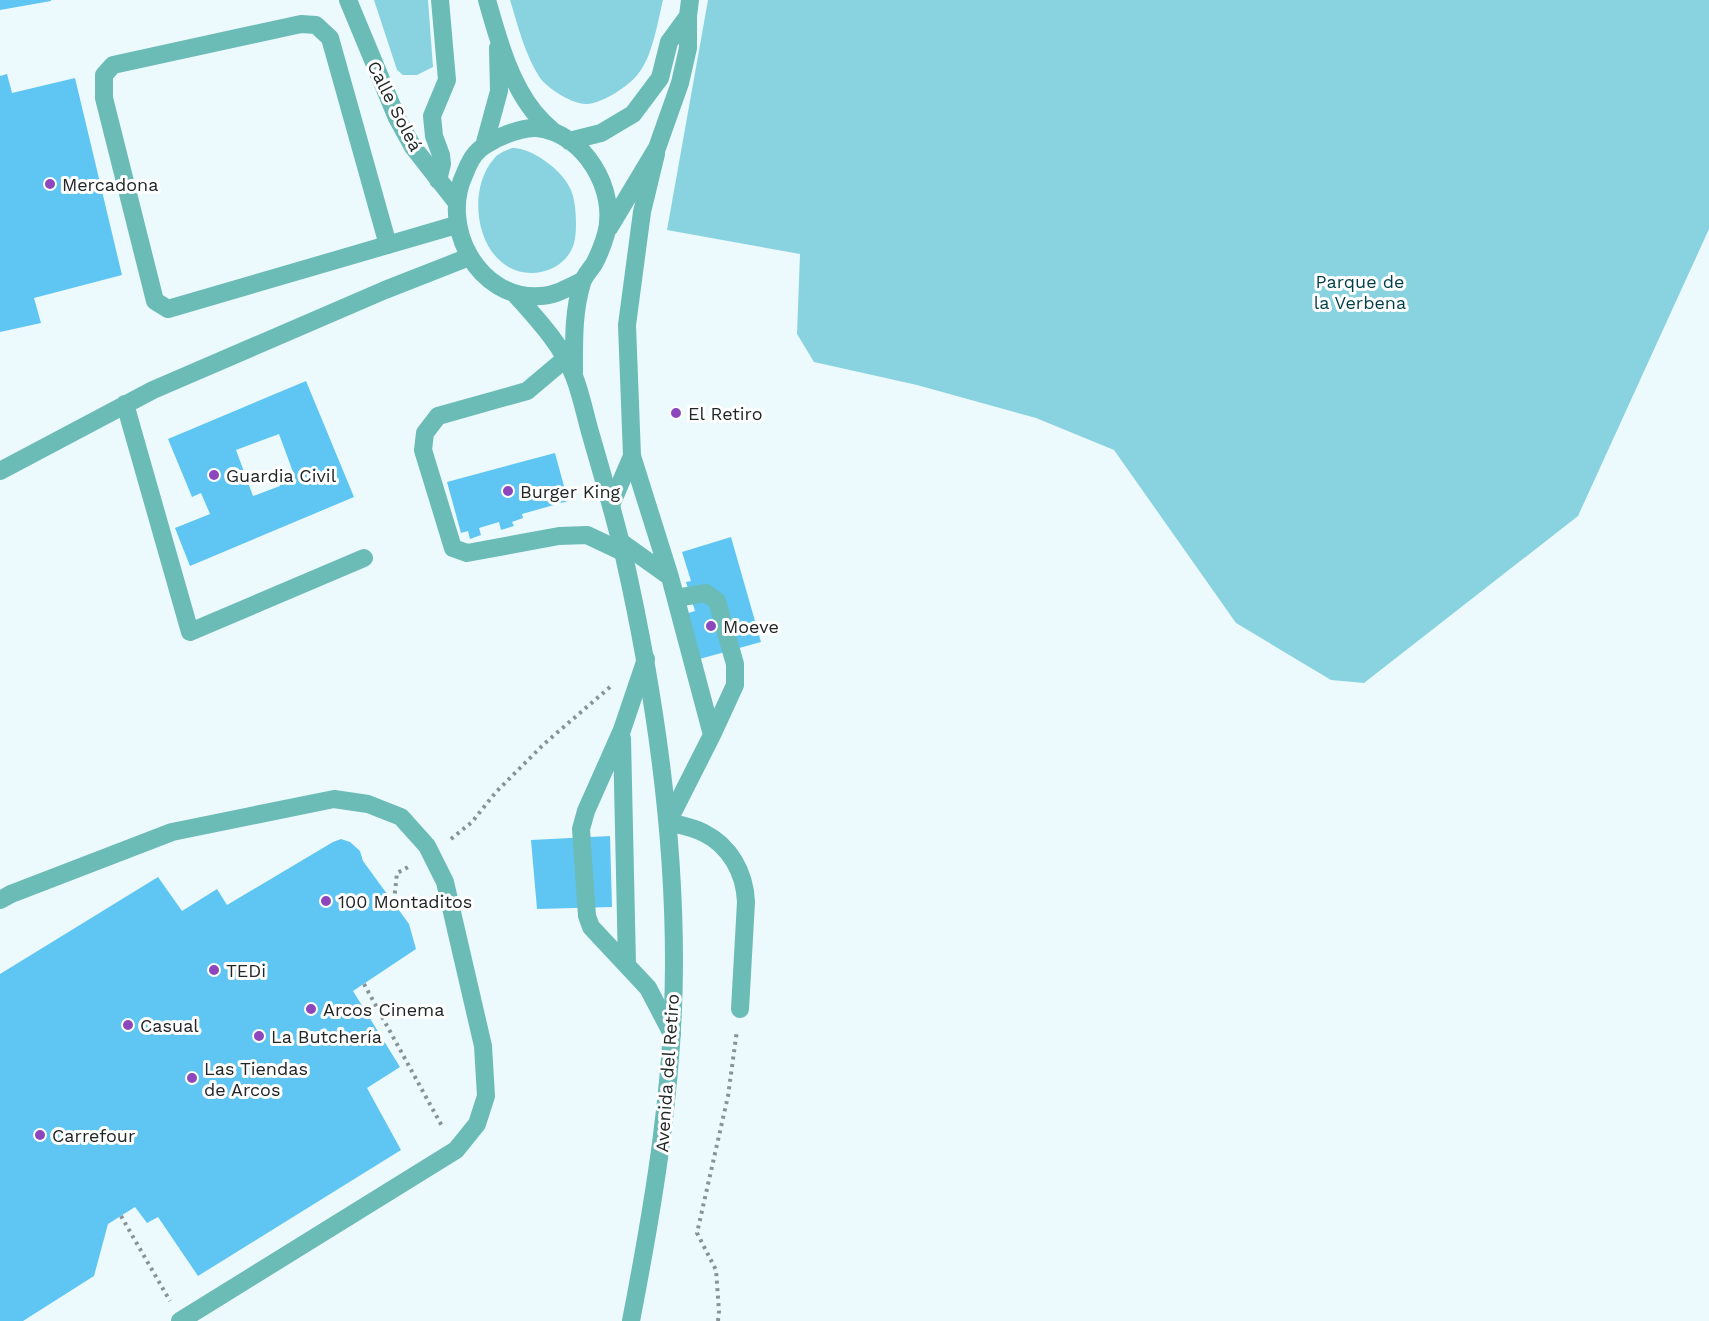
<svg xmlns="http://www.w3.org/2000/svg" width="1709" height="1321" font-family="'Work Sans',sans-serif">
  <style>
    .green { fill: #89d3e1 }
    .building { fill: #5fc6f4; fill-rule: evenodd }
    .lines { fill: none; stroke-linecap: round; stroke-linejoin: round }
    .path { stroke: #899294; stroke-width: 4; stroke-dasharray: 3 4.5; stroke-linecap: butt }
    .service { stroke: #6bbbb7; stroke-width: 18 }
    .minor { stroke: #6bbbb7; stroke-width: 18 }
    .tertiary { stroke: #6bbbb7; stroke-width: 18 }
    .poi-dot { fill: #8b47bb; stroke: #fff; stroke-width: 2 }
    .labels { text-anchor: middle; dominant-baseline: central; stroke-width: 6; stroke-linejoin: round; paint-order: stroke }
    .street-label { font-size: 18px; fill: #212627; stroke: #fff }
    .poi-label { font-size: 18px; fill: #212627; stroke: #fff; text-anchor: start }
    .park-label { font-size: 18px; fill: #013f48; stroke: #fff }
  </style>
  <rect width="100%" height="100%" fill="#ecfafd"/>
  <!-- green -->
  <path class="green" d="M374,0H428L433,67L417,75H403L397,70Z
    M510,0H663C658,21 652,58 638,74C629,86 603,103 587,104C574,105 548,89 540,78C525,55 518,26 510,0Z
    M708,0H1709V229L1578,516L1364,683L1331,680L1236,623L1114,450L1036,418L917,385L814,362L797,334L800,254L667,230Z
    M512,148C531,147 562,170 570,188C575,198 576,213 576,224C576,234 575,246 569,254C555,275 523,279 504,264C474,242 470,187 493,160C498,153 505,151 512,148Z"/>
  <!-- building -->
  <path class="building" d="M0,0H51V1L0,10Z
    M7,74L12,93L75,78L122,275L34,298L41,323L0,332V76Z
    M306,381L354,497L190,566L175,528L210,514L201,493L192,497L168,439ZM279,434L293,472L277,478L280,486L253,496L236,450Z
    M555,453L568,501L522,514L523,518L512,522L514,526L501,530L499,522L479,528L481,535L470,539L468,531L461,533L447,482Z
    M731,537L761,642L685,663L672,618L695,611L686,582L691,581L682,552Z
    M610,836L612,907L537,909L531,840Z
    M341,839L350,842L360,851L363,861L409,924L416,949L353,991L400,1067L367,1088L401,1150L198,1276L158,1217L147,1223L135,1207L108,1224L94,1276L23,1321H0V974L158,877L182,911L217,889L227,905L333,842Z"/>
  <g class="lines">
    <!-- path -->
    <path class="path" d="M451,839L472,822L496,792L544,744L610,687
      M394,901L397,873L410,866
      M364,984L443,1128
      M121,1216L170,1301
      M718,1321L719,1311L716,1270L697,1233L728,1096L737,1030"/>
    <!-- service -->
    <path class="service" d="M388,245L330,38L316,25L301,24L113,65L104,75V98L155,301L168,309L456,225
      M565,359L527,391L438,416L425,433L423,450L453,548L467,553L559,536L587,535L623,552
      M125,404L190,632L364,558
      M632,456L670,577L712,735L668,822
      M0,471L153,390L385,290L469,257
      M621,542L670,577
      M676,598L706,593L717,601L735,664V685L712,735
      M646,659L622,730L586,811L581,829L587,916L591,927L648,988L672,1034
      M622,738L627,965
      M0,900L11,894L172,832L334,799L368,804L401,817L427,846L445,882L483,1046L486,1096L477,1124L456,1150L180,1321"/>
    <!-- minor -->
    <path class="minor" d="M348,0L397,118L413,147L457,203
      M438,180L442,164L441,155L434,136L432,116L447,80L440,0
      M611,505L632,456L627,325L642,212L656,154
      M668,822C680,825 693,827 704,833C730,846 745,873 746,902L740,1009"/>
    <!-- tertiary -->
    <path class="tertiary" d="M487,0C498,38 509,81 534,112C540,119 547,126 554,132
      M569,141L601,133L633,114L660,78L669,42L688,16
      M484,146L499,91L498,48
      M609,228L657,148L680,83L688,48V16L690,0
      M515,294C537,319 562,345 574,376C581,394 585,414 590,432C602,473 614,514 624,556C654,689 674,824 674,962C674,1083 654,1202 631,1321
      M574,373C574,343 573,312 582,283C584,276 590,270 594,264C599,255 603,244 606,234C618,190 584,133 537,128C524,127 509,133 498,138C491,142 484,145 479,150C472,156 468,165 465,173C439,226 478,300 540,296C555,296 569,287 582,281"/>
  </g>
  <!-- markers -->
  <g class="poi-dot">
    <circle cx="50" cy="184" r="6"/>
    <circle cx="676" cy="413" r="6"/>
    <circle cx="214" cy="475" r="6"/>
    <circle cx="508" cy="491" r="6"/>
    <circle cx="711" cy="626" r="6"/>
    <circle cx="326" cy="901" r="6"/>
    <circle cx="214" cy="970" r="6"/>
    <circle cx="311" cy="1009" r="6"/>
    <circle cx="128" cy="1025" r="6"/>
    <circle cx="259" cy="1036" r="6"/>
    <circle cx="192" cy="1078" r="6"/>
    <circle cx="40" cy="1135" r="6"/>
  </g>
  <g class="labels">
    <!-- street labels -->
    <g class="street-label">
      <text transform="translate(395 106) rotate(63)">Calle Soleá</text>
      <text transform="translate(667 1073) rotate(-86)">Avenida del Retiro</text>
    </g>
    <!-- poi labels -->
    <g class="poi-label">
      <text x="62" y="184">Mercadona</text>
      <text x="688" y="413">El Retiro</text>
      <text x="226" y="475">Guardia Civil</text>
      <text x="520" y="491">Burger King</text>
      <text x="723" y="626">Moeve</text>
      <text x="338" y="901">100 Montaditos</text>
      <text x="226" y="970">TEDi</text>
      <text x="323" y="1009">Arcos Cinema</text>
      <text x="140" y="1025">Casual</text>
      <text x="271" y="1036">La Butchería</text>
      <text x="204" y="1068">Las Tiendas<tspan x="204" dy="21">de Arcos</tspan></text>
      <text x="52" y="1135">Carrefour</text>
    </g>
    <!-- park labels -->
    <g class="park-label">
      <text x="1360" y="281">Parque de<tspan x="1360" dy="21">la Verbena</tspan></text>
    </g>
  </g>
</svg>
